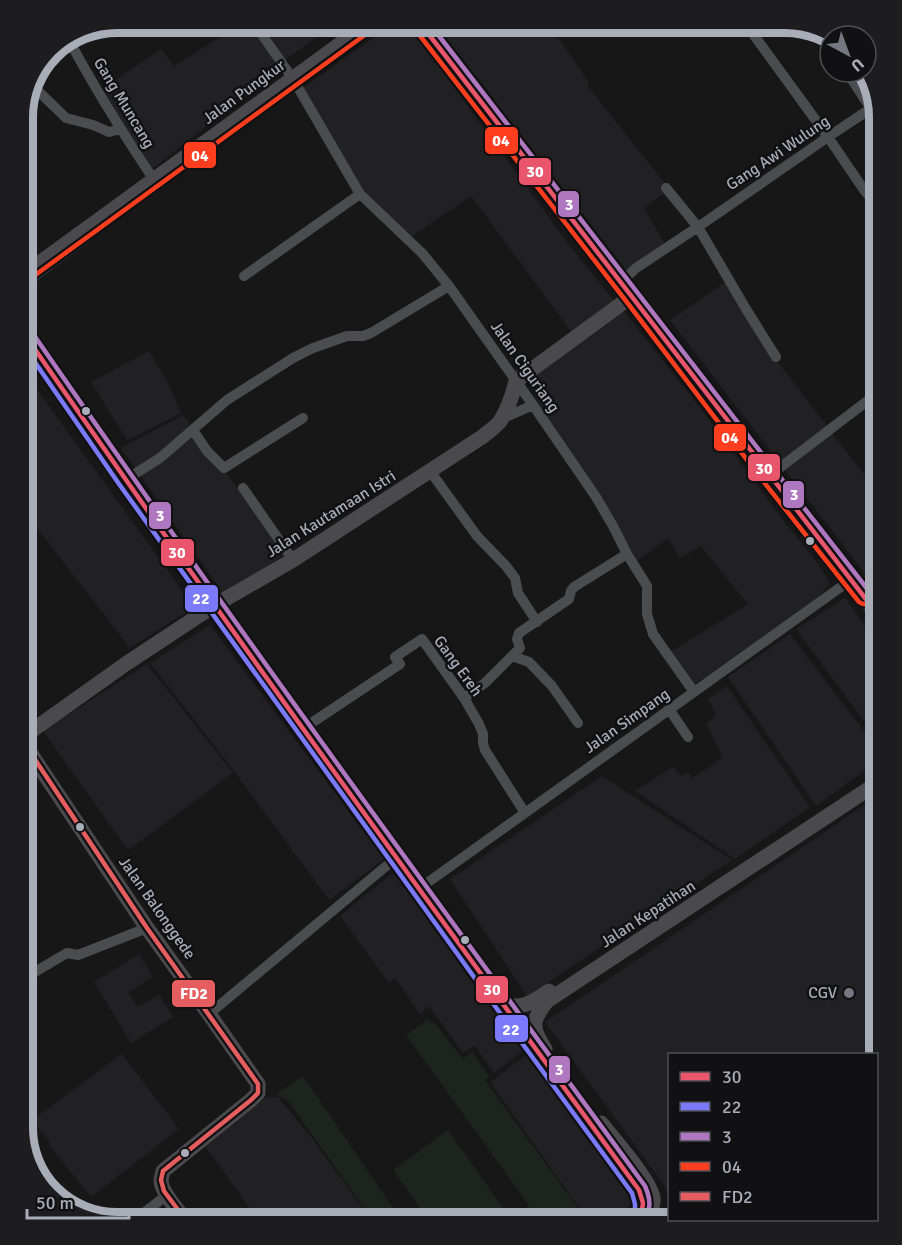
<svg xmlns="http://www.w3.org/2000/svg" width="902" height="1245" font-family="Signika,sans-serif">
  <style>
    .built { fill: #212123 }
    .green { fill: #1d241e }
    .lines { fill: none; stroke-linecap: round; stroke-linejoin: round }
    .stream { stroke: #2a3239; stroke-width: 4 }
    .street { stroke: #4b4c50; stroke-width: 10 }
    .secondary { stroke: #4a4a4e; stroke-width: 15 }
    .primary { stroke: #4d4f52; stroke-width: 16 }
    .bus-1-casing { stroke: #111113; stroke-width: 9 }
    .bus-2-casing { stroke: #111113; stroke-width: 9 }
    .bus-3-casing { stroke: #111113; stroke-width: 9 }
    .bus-4-casing { stroke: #111113; stroke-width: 9 }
    .bus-5-casing { stroke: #111113; stroke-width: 9 }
    .bus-1 { stroke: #e9566c; stroke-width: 4.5 }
    .bus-2 { stroke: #7a7afa; stroke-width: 4.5 }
    .bus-3 { stroke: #af77bf; stroke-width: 4.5 }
    .bus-4 { stroke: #ff3e20; stroke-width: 4.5 }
    .bus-5 { stroke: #e65d60; stroke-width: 4.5 }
    .bus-dot { fill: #a8adb8; stroke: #111113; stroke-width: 2 }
    .poi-dot { fill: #757880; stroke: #111113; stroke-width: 2 }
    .labels { text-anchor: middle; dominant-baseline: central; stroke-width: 5; stroke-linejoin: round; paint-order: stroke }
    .street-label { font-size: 16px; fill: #a8adb8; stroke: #111113 }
    .poi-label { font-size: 16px; fill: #a8adb8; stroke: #111113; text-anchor: end }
    .rim { fill: none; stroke: #a8adb8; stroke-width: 8 }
    .line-badge { stroke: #111113; stroke-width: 2 }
    .badge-label { font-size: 16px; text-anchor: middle; font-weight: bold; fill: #fff }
  </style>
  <rect width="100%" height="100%" fill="#171717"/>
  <!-- built -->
  <path class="built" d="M243,23H250L280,67L151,170L101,90L161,49L174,66Z
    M262,23H336L285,60Z
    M394,23H401L411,29L570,246L615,302L573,334L471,196L411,237L366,194L303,88Z
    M435,23H548L588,81V86L669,189L644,208L665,244L626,270Z
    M727,281L762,341L879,494V567L867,576L670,320Z
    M622,309L705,414L782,519L816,561L830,583L818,597L794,615L695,684L670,652L748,604L701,546L680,558L668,538L637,561L613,519L542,409L527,381Z
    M149,351L166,379L181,413L127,440L91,382Z
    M23,370L194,607L130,648L23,510Z
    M183,415L286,553L225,596L121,448Z
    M845,598L879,645V741L796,629Z
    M210,625L384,859L329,900L234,771L150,663Z
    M790,634L879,751V760L816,806L728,677Z
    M147,664L233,773L128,850L43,731Z
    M727,686L810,807L735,859L635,791L673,767L681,776L688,772L692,778L723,758L706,724L716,715L708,699Z
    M602,776L732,860L527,996L450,879Z
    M879,795V1049L872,1054H670L669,1192L545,1022Z
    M395,871L525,1049L494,1073L475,1046L463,1053L429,1006L420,1014L395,978L389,983L340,916Z
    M139,954L153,977L128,992L138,1007L159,994L173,1017L131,1043L94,982Z
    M529,1053L637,1200L609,1222H589L490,1082Z
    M122,1054L179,1129L91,1197L48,1144L50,1142L32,1120Z
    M278,1097L311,1137L373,1222H259L220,1166L205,1147L265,1098Z"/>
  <!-- green -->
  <path class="green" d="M428,1019L432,1024L434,1022L463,1059L472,1052L489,1076L485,1080L588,1222H520L528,1216L530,1212L528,1204L406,1035Z
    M303,1076L389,1202L404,1222H374L289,1102L276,1094Z
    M448,1130L503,1208L483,1222H430L393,1170Z"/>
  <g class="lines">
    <!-- stream -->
    <path class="stream" d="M23,289L172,176"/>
    <!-- street -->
    <path class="street" d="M254,23L293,79L360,194L422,253L449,286L533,405L596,497L613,526L627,554L647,586V614L653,634L694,692
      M745,23L828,137L864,190L879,208
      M69,40C95,89 124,135 154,180
      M830,42L828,43L830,46
      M847,72L871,109
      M34,87L66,118L93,125L109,132L121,129
      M666,188L698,227L828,137L867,111L877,107
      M244,276L360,194
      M621,282L636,268L698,227L746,309L776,357
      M501,419L533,405
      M193,430L207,451L224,468L303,418
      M430,471L477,536L506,566L515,578L518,593L537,622
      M769,476L879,392
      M125,480L160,458L227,400L293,358L313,348L347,336H363L371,333L449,286
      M243,488L293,560
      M878,491L879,492
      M512,656L529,662L552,686L578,723
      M464,698L485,683L520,648L517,639L519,633L569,599L571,591L574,587L627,554
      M669,709L688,737
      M304,728L400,664L395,657L422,639L464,698L479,724L483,734V743L485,750L525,813
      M420,888L852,579
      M23,979L67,953L78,955L147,928
      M209,1014L397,857
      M30,1156L71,1210
      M132,1222L167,1195"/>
    <!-- secondary -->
    <path class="secondary" d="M23,275L369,23
      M23,332L125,480L503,1005L639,1190C645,1207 644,1212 629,1222
      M865,597L879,587
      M23,737L127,663L215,605L293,560L482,437C488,432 496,427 501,420C508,408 513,394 516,381L632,296
      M23,742L147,928L209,1014L258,1084V1093L251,1100L163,1171C163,1172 161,1179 161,1180C161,1193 180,1212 187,1222
      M503,1005C525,1009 532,1002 549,991
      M545,1049C531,1027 531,1022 547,1001L879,782
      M601,1123C613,1138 651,1181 653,1198C654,1205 651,1210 646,1215"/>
    <!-- primary -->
    <path class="primary" d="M420,23C536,172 652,323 767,473C804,521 843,567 879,616"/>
    <defs>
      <path id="bus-1" d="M420,23L879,616
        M23,332C223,622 431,906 639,1190L643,1203L642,1210"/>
      <path id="bus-2" d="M23,345L119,484L497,1009L632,1193L635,1204V1209"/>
      <path id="bus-3" d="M429,23L773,468L879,604
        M29,328C229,618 437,902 645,1186C651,1200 652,1211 641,1222"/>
      <path id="bus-4" d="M414,28L626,301L763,481L859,602C867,608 873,601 879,596
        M27,281L373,29"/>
      <path id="bus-5" d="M23,748L26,746L147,928L258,1084V1093L251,1100L163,1171L161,1180L164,1191L187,1222"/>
    </defs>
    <!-- bus-1 casing -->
    <use href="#bus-1" class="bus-1-casing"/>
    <!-- bus-2 casing -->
    <use href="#bus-2" class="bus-2-casing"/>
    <!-- bus-3 casing -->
    <use href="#bus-3" class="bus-3-casing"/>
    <!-- bus-4 casing -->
    <use href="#bus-4" class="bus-4-casing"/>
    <!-- bus-5 casing -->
    <use href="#bus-5" class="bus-5-casing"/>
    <!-- bus-1 -->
    <use href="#bus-1" class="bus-1"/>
    <!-- bus-2 -->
    <use href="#bus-2" class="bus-2"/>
    <!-- bus-3 -->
    <use href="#bus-3" class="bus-3"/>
    <!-- bus-4 -->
    <use href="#bus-4" class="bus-4"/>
    <!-- bus-5 -->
    <use href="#bus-5" class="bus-5"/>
  </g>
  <!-- markers -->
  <g class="bus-dot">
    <circle cx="86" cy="411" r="5"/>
    <circle cx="810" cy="541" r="5"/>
    <circle cx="80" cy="827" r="5"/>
    <circle cx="465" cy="940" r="5"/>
    <circle cx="185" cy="1153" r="5"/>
  </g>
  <circle class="poi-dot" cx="849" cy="993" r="6"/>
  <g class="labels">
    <!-- street labels -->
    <g class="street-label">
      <text transform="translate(244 92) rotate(-36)">Jalan Pungkur</text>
      <text transform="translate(124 103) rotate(59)">Gang Muncang</text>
      <text transform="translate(778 153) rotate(-34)">Gang Awi Wulung</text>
      <text transform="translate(525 367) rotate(55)">Jalan Ciguriang</text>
      <text transform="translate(331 514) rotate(-32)">Jalan Kautamaan Istri</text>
      <text transform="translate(458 666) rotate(54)">Gang Ereh</text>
      <text transform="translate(627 721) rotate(-35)">Jalan Simpang</text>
      <text transform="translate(157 908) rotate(55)">Jalan Balonggede</text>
      <text transform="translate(648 914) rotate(-33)">Jalan Kepatihan</text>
    </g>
    <!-- poi labels -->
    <g class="poi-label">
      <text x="837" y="993">CGV</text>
    </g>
  </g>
  <!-- crop -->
  <path d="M0 0H902V1245H0ZM117 33H785A84 84 0 0 1 869 117V1128A84 84 0 0 1 785 1212H117A84 84 0 0 1 33 1128V117A84 84 0 0 1 117 33Z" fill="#1d1d20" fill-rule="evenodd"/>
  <path class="rim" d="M117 33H785A84 84 0 0 1 869 117V1128A84 84 0 0 1 785 1212H117A84 84 0 0 1 33 1128V117A84 84 0 0 1 117 33Z"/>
  <g class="line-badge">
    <rect x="484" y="126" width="35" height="29" rx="6" fill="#ff3e20"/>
    <rect x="183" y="141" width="34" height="28" rx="6" fill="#ff3e20"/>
    <rect x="518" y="157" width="34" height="29" rx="6" fill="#e9566c"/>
    <rect x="557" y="190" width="23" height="28" rx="6" fill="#af77bf"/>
    <rect x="713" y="423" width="34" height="29" rx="6" fill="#ff3e20"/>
    <rect x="747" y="453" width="34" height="29" rx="6" fill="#e9566c"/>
    <rect x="782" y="480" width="23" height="29" rx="6" fill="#af77bf"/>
    <rect x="148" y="501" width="24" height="29" rx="6" fill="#af77bf"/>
    <rect x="160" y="538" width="35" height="29" rx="6" fill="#e9566c"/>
    <rect x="184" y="584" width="35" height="29" rx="6" fill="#7a7afa"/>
    <rect x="475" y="975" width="34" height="29" rx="6" fill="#e9566c"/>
    <rect x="171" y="979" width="45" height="29" rx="6" fill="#e65d60"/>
    <rect x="494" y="1014" width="35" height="29" rx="6" fill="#7a7afa"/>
    <rect x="548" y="1055" width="23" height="29" rx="6" fill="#af77bf"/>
  </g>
  <g class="badge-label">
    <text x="501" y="146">04</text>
    <text x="200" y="161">04</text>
    <text x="535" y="177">30</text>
    <text x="569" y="210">3</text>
    <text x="730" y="443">04</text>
    <text x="764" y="474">30</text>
    <text x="794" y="500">3</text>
    <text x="160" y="521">3</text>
    <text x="177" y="558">30</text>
    <text x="201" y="604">22</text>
    <text x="492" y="995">30</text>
    <text x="194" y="999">FD2</text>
    <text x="511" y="1035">22</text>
    <text x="559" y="1075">3</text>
  </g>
  <!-- legend -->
  <rect x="668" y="1053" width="210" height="168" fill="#111113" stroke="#4d4f55" stroke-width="1.5"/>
  <rect x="680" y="1072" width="30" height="9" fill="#e9566c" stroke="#4d4f55" stroke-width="1.5"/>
  <text x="722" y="1083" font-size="18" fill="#a8adb8">30</text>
  <rect x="680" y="1102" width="30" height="9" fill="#7a7afa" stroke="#4d4f55" stroke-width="1.5"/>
  <text x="722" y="1113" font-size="18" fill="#a8adb8">22</text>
  <rect x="680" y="1132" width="30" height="9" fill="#af77bf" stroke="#4d4f55" stroke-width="1.5"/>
  <text x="722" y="1143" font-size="18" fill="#a8adb8">3</text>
  <rect x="680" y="1162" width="30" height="9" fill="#ff3e20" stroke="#4d4f55" stroke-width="1.5"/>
  <text x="722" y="1173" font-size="18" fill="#a8adb8">04</text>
  <rect x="680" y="1192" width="30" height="9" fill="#e65d60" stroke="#4d4f55" stroke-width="1.5"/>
  <text x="722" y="1203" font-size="18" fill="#a8adb8">FD2</text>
  <!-- north arrow -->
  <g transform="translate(848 54) rotate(139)"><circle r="28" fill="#111113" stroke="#4d4f55" stroke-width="1.5"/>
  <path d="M0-4.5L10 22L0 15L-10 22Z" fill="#757880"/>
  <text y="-9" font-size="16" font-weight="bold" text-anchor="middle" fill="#a8adb8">U</text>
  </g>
  <!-- scale -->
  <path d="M27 1209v9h102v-9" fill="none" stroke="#a8adb8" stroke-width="3"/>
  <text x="36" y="1209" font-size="18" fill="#a8adb8" stroke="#111113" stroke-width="4.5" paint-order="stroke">50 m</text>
</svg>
